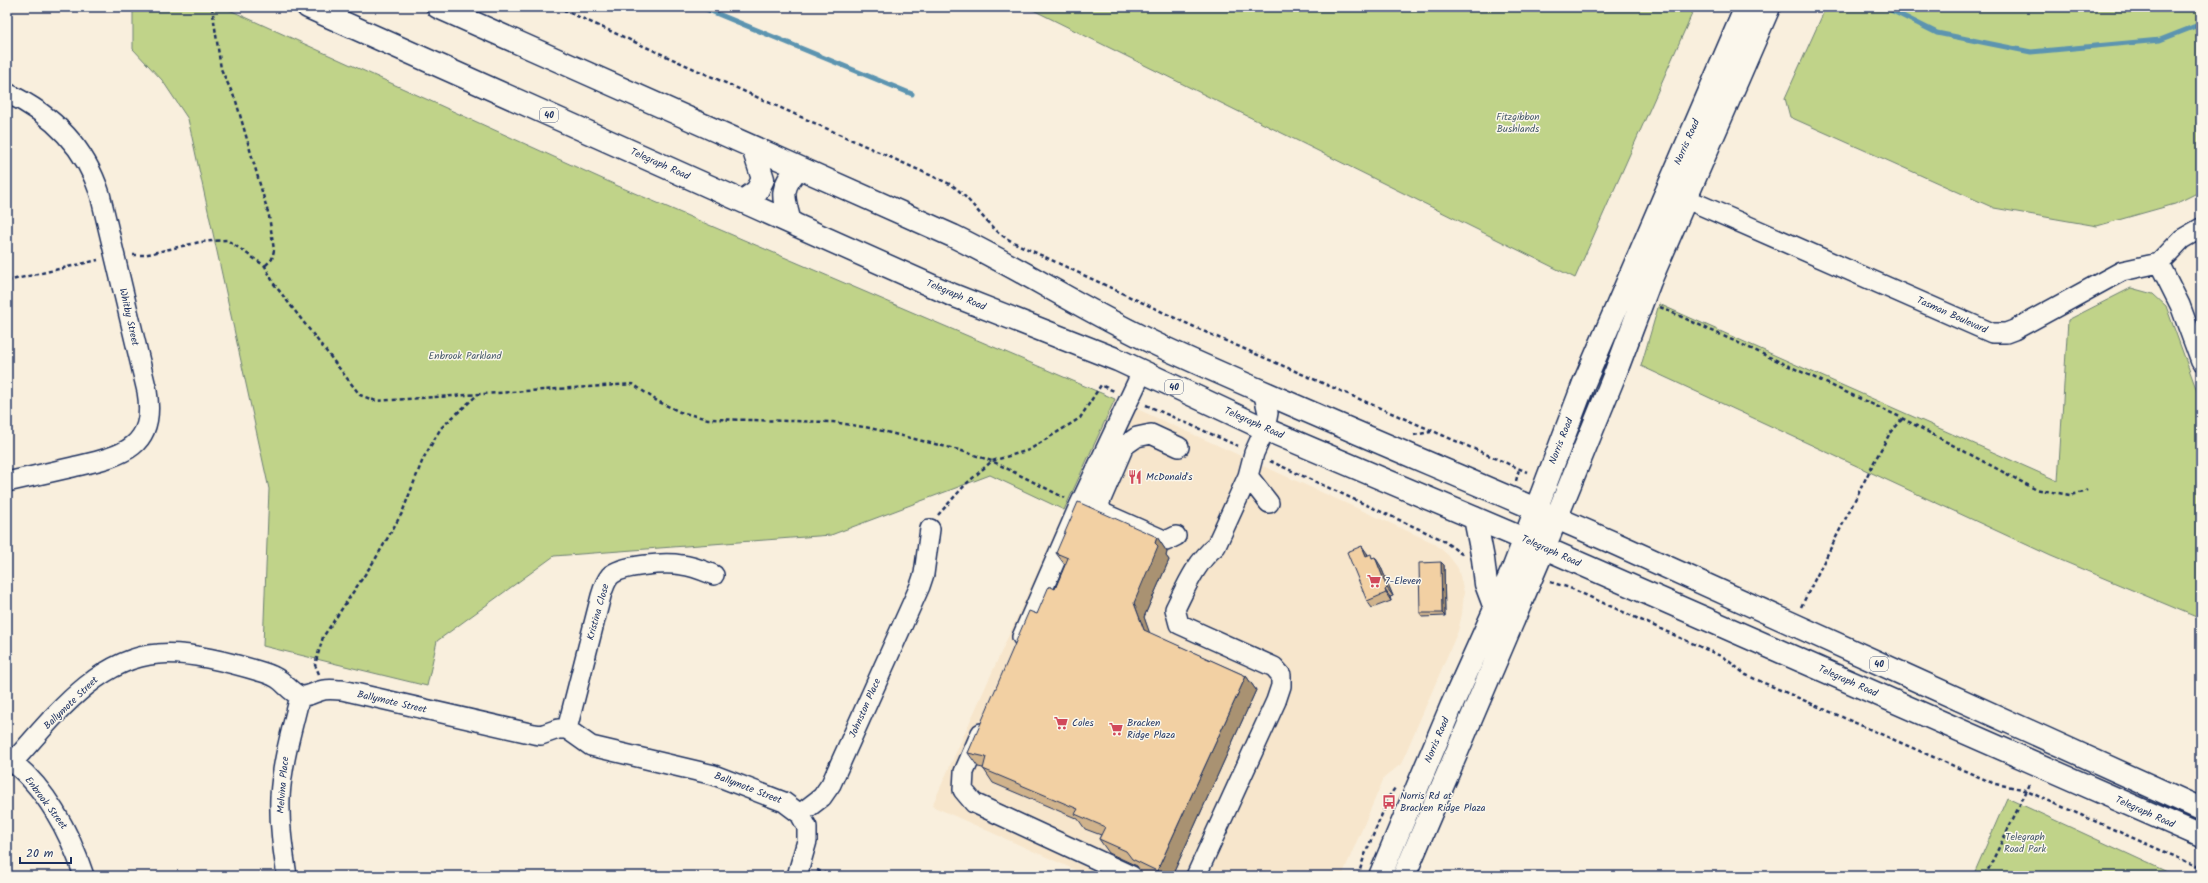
<svg xmlns="http://www.w3.org/2000/svg" width="2208" height="883" font-family="Kalam,sans-serif">
  <style>
    .built { fill: #f7e6cc }
    .green { fill: #c0d389; stroke: #6e8174 }
    .lines { fill: none; stroke-linecap: round; stroke-linejoin: round }
    .stream { stroke: #5c94b0; stroke-width: 5 }
    .minor-casing { stroke: #1b2f5e; stroke-width: 22 }
    .major-casing { stroke: #1b2f5e; stroke-width: 25 }
    .path { stroke: #1b2f5e; stroke-width: 2.5; stroke-dasharray: 4 3; stroke-linecap: butt }
    .minor { stroke: #fbf7ec; stroke-width: 19 }
    .major { stroke: #fbf7ec; stroke-width: 22 }
    .wall { fill: #d0b38c; stroke: #1b2f5e }
    .shaded-wall { fill: #a99272; stroke: #1b2f5e }
    .building { fill: #f2d0a3; stroke: #1b2f5e }
    .labels { text-anchor: middle; dominant-baseline: central; stroke-width: 3; stroke-linejoin: round; paint-order: stroke }
    .shield { fill: #fbf7ec; stroke: #5e6b89; stroke-width: 1 }
    .shield-label { font-size: 9px; font-weight: bold; fill: #1b2f5e }
    .park-label { font-size: 10px; fill: #445869; stroke: #fbf7ec }
    .street-label { font-size: 10px; fill: #1b2f5e; stroke: #fbf7ec }
    .poi-label { font-size: 10px; fill: #1b2f5e; stroke: #fbf7ec; text-anchor: start }
  </style>
  <rect width="100%" height="100%" fill="#f9efdd"/>
  <filter id="ink" filterUnits="userSpaceOnUse"><feTurbulence type="fractalNoise" baseFrequency=".025" numOctaves="2"/><feDisplacementMap in="SourceGraphic" scale="8" xChannelSelector="R" yChannelSelector="G"/><feConvolveMatrix kernelMatrix="1 2 1 2 8 2 1 2 1" color-interpolation-filters="sRGB"/></filter>
  <g filter="url(#ink)">
    <!-- built -->
    <path class="built" d="M1115,399L1434,543L1448,555L1458,568L1464,592L1462,614L1458,631L1401,764L1384,778L1344,871V876H1089L932,806Z"/>
    <!-- green -->
    <path class="green" d="M133,7H223L618,186L1115,399L1064,510L990,475L831,535L554,556L437,641L427,686L263,646L269,489L188,119L162,80L133,49Z
      M1027,7H1695L1575,278Z
      M1826,7H2201V191L2175,204L2097,226L1994,208L1790,117L1785,98Z
      M2131,288L2153,294L2166,306L2201,402V619L2051,556L1641,366L1659,304L2058,481L2068,320Z
      M2007,798L2176,876H1973Z"/>
    <g class="lines">
      <!-- stream -->
      <path class="stream" d="M701,7L912,94
        M1885,7L1937,33L2031,52L2160,40L2201,24"/>
      <defs>
        <path id="minor" d="M7,93C52,114 85,147 100,194L147,391C157,450 119,456 73,467C51,472 29,477 7,482
          M1673,193L1992,333H2006L2014,330L2122,271L2159,263L2180,305L2201,362
          M2159,263L2182,239L2201,228
          M1248,476L1269,503
          M1176,536L1166,541L1103,513L1099,504L1124,446L1137,437L1151,434L1179,447
          M1022,637L1079,506L1142,372
          M567,729L601,596C603,589 605,582 610,576C621,565 666,562 682,565C693,566 704,571 714,575
          M981,733L964,772L963,790L974,803L1132,876
          M7,758C45,785 70,833 84,876
          M13,762C51,720 97,658 158,654C189,651 232,663 262,672C269,674 276,677 281,681C287,686 293,694 301,696C309,697 316,691 324,690C330,689 336,690 342,690L534,734L541,735L558,729H567L591,746L714,775L784,802L800,814L807,827V841L797,876
          M800,814L822,797L831,784L920,586L924,574L930,529
          M287,876C283,850 279,824 280,797C282,762 292,729 300,696
          M1196,876L1276,701L1281,686V675L1274,667L1179,624L1175,609C1186,587 1196,562 1216,546L1248,476L1254,453L1265,429L1268,413L1263,391"/>
        <path id="major" d="M308,7L950,294L1118,360L1265,429L1524,539L2201,836
          M438,7L953,236C1023,270 1089,313 1160,346C1311,415 1464,477 1616,544C1812,631 2005,722 2201,809
          M743,201L757,191L763,179L753,148
          M790,222C783,197 779,187 799,168
          M1475,518L1483,559L1486,584L1495,608
          M1380,876L1451,707L1514,567L1584,383L1746,7
          M1404,876L1544,548L1615,374L1650,281L1769,7"/>
      </defs>
      <!-- minor casing -->
      <use href="#minor" class="minor-casing"/>
      <!-- major casing -->
      <use href="#major" class="major-casing"/>
      <!-- path -->
      <path class="path" d="M212,7L221,69L236,101L269,216L274,250L272,259L265,266
        M557,7L952,185C977,204 986,229 1015,243L1203,331L1527,472
        M133,255H144L200,242L227,240L265,266L274,284L360,395L376,401L633,384L657,401L680,412L708,419L833,422L870,428L959,450L992,461L1065,498
        M7,281L98,260
        M1660,307L1898,416L2035,489L2070,495L2084,492L2087,490
        M1146,405L1238,446
        M1414,435L1431,432
        M1270,461L1441,539L1463,555
        M1516,481L1519,469
        M938,515L966,484L992,461L1029,450L1080,418L1101,385L1114,391
        M1550,582L1570,588L1725,658L1746,675L1995,784L2022,789L2201,868
        M1801,607L1874,462L1889,435L1903,418
        M319,674L315,665L323,637L376,558L402,513L423,459L441,428L476,396
        M817,870L831,876
        M1358,876L1364,857L1390,795L1395,788
        M1985,876L2031,782"/>
      <!-- minor -->
      <use href="#minor" class="minor"/>
      <!-- major -->
      <use href="#major" class="major"/>
    </g>
    <!-- wall -->
    <path class="wall" d="M1157,537L1167,552L1166,556L1169,560L1144,617L1149,633L1246,676L1256,690L1172,876H1148L1142,874L1137,866L1109,853L1099,839L1101,835L1085,829L1078,819L993,783L983,768L978,767L968,753L1037,614L1055,589L1065,565L1056,553Z
      M1367,553L1368,555L1373,558L1380,565L1393,596L1390,597L1391,601L1372,608L1367,601Z
      M1441,562L1444,565L1445,616L1422,617L1420,613Z"/>
    <!-- shaded-wall -->
    <path class="shaded-wall" d="M1157,537L1167,552L1166,556L1169,560L1144,617L1154,645L1144,630L1134,603Z
      M1362,546L1367,553L1371,564L1366,556Z
      M1375,557L1380,565L1393,596L1387,588Z
      M1441,562L1444,565L1445,616L1442,613Z
      M1385,590L1390,597L1391,601L1386,593Z
      M1246,676L1256,690L1172,876H1161L1157,871Z"/>
    <!-- building -->
    <path class="building" d="M1078,502L1157,537L1155,543L1158,546L1134,603L1144,630L1246,676L1157,871L1132,859L1126,851L1099,839L1105,827L1075,814L1078,809L983,769L986,757L968,753L1029,611L1037,614L1049,586L1055,589L1068,558L1056,553Z
      M1362,546L1366,556L1371,554L1372,558L1375,557L1387,588L1385,590L1386,593L1367,601L1347,552Z
      M1441,562L1442,613H1420L1419,563Z"/>
  </g>
  <!-- icons -->
  <defs>
    <symbol id="restaurant-bare" viewBox="-9 -9 18 18"><path d="M-5-6h1v4h1v-4h1v4h1v-4h1v5L-1.5 .5V6h-2V.5L-5-1ZM5-6V6H3V1.5H1.5Q1.5-4 5-6Z" fill="#d1495b" stroke="#fbf7ec" stroke-width="2.5" paint-order="stroke"/></symbol>
    <symbol id="supermarket-bare" viewBox="-9 -9 18 18"><path d="M-6-5.5h2.5l.6 2H6L4.5 2H-2.5L-4.4-4H-6ZM-1.5 3.2a1.3 1.3 0 1 0 .1 0ZM3 3.2a1.3 1.3 0 1 0 .1 0Z" fill="#d1495b" stroke="#fbf7ec" stroke-width="2.5" paint-order="stroke"/></symbol>
    <symbol id="bus-bare" viewBox="-9 -9 18 18"><path d="M-5-6H5V4H4V6H2V4H-2V6H-4V4H-5ZM-3.5-4V0h7V-4ZM-3.5 1.2v1.5H-2V1.2ZM2 1.2v1.5H3.5V1.2Z" fill="#d1495b" stroke="#fbf7ec" stroke-width="2.5" paint-order="stroke"/></symbol>
  </defs>
  <g fill-rule="evenodd">
    <use href="#restaurant-bare" x="1125" y="467" width="20" height="20"/>
    <use href="#supermarket-bare" x="1364" y="571" width="20" height="20"/>
    <use href="#supermarket-bare" x="1051" y="713" width="20" height="20"/>
    <use href="#supermarket-bare" x="1106" y="719" width="20" height="20"/>
    <use href="#bus-bare" x="1379" y="792" width="20" height="20"/>
  </g>
  <g class="labels">
    <!-- shield labels -->
    <g class="shield">
      <rect x="540" y="108" width="18" height="14" rx="3"/>
      <rect x="1165" y="380" width="18" height="14" rx="3"/>
      <rect x="1870" y="657" width="18" height="14" rx="3"/>
    </g>
    <g class="shield-label">
      <text x="549" y="115">40</text>
      <text x="1174" y="387">40</text>
      <text x="1879" y="664">40</text>
    </g>
    <!-- park labels -->
    <g class="park-label">
      <text x="1518" y="117">Fitzgibbon<tspan x="1518" dy="12">Bushlands</tspan></text>
      <text x="465" y="356">Enbrook Parkland</text>
      <text x="2025" y="837">Telegraph<tspan x="2025" dy="12">Road Park</tspan></text>
    </g>
    <!-- street labels -->
    <g class="street-label">
      <text transform="translate(1687 142) rotate(-66)">Norris Road</text>
      <text transform="translate(660 164) rotate(24)">Telegraph Road</text>
      <text transform="translate(956 295) rotate(23)">Telegraph Road</text>
      <text transform="translate(1952 315) rotate(24)">Tasman Boulevard</text>
      <text transform="translate(129 317) rotate(77)">Whitby Street</text>
      <text transform="translate(1254 423) rotate(24)">Telegraph Road</text>
      <text transform="translate(1561 441) rotate(-68)">Norris Road</text>
      <text transform="translate(1551 551) rotate(24)">Telegraph Road</text>
      <text transform="translate(598 612) rotate(-74)">Kristina Close</text>
      <text transform="translate(1848 681) rotate(24)">Telegraph Road</text>
      <text transform="translate(392 702) rotate(13)">Ballymote Street</text>
      <text transform="translate(71 703) rotate(-44)">Ballymote Street</text>
      <text transform="translate(865 708) rotate(-66)">Johnston Place</text>
      <text transform="translate(1437 740) rotate(-67)">Norris Road</text>
      <text transform="translate(283 785) rotate(-85)">Melvina Place</text>
      <text transform="translate(748 788) rotate(21)">Ballymote Street</text>
      <text transform="translate(46 803) rotate(53)">Enbrook Street</text>
      <text transform="translate(2145 812) rotate(24)">Telegraph Road</text>
    </g>
    <!-- poi labels -->
    <g class="poi-label">
      <text x="1146" y="477">McDonald's</text>
      <text x="1385" y="581">7-Eleven</text>
      <text x="1072" y="723">Coles</text>
      <text x="1127" y="723">Bracken<tspan x="1127" dy="12">Ridge Plaza</tspan></text>
      <text x="1400" y="796">Norris Rd at<tspan x="1400" dy="12">Bracken Ridge Plaza</tspan></text>
    </g>
  </g>
  <!-- margin -->
  <rect width="2208" height="883" fill="none" stroke="#fbf7ec" stroke-width="24"/>
  <rect x="12" y="12" width="2184" height="859" fill="none" stroke="#1b2f5e" stroke-width="1.5" filter="url(#ink)"/>
  <!-- scale -->
  <path d="M20 857v6h51v-6" fill="none" stroke="#1b2f5e" stroke-width="2"/>
  <text x="26" y="857" font-size="12" fill="#1b2f5e" stroke="#fbf7ec" stroke-width="3" paint-order="stroke">20 m</text>
</svg>
